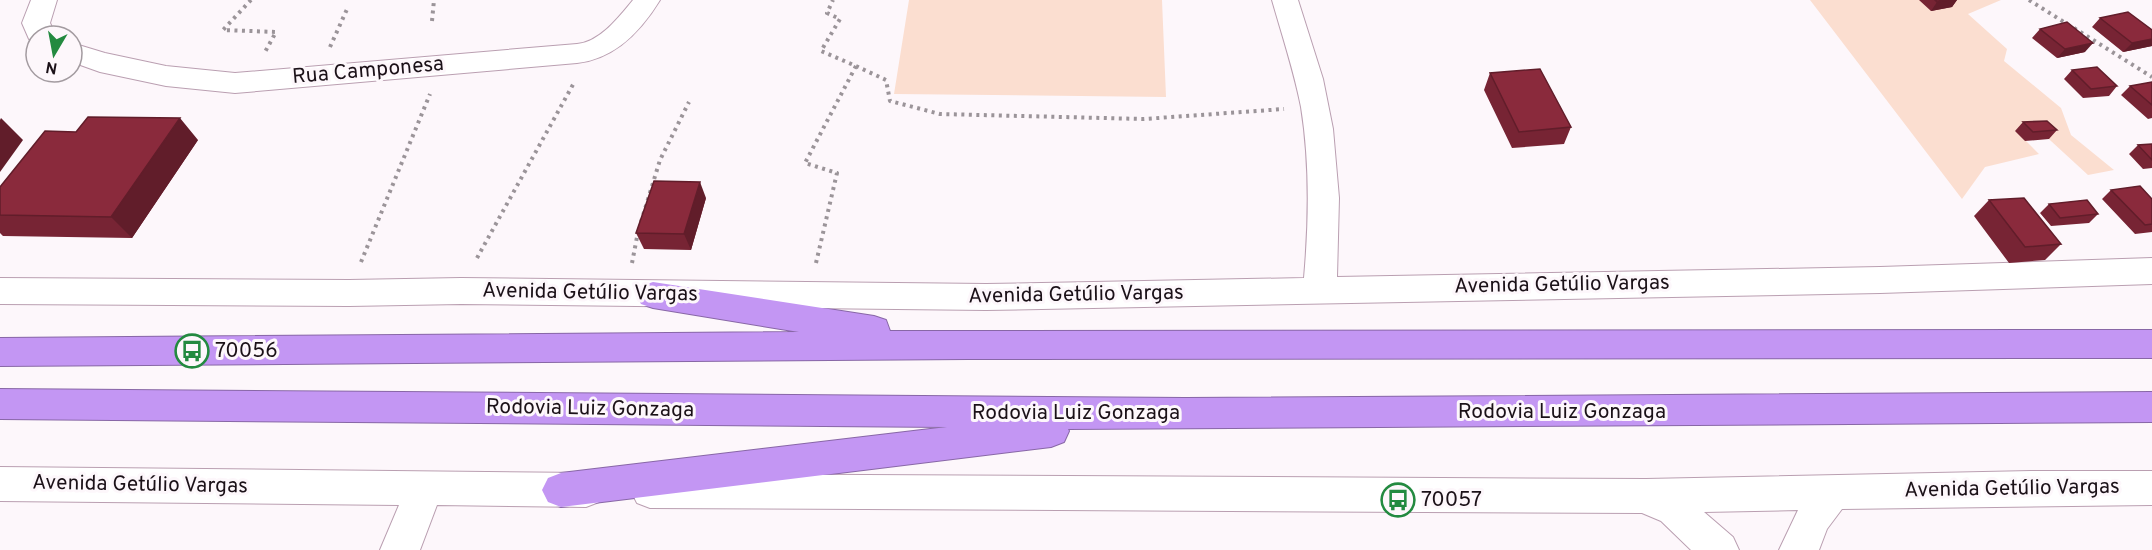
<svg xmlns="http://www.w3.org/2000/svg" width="2152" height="550" font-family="Overpass,sans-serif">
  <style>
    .green { fill: #fbded0 }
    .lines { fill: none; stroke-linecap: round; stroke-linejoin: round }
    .minor-casing { stroke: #ba9fb1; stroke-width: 2 }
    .highway-casing { stroke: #8867a6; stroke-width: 2 }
    .path { stroke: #9b9499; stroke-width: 4; stroke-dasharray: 3 4.5; stroke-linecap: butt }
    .minor { fill: #fff; fill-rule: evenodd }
    .highway { fill: #c396f3; fill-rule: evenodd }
    .wall { fill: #772434 }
    .shaded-wall { fill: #611d2a }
    .building { fill: #8a2a3c; stroke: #611d2a; stroke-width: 1.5 }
    .labels { text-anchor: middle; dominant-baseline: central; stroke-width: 6; stroke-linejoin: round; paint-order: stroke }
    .street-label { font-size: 21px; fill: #1b1118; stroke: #fdf7fb }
    .poi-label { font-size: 21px; fill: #1b1118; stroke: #fdf7fb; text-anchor: start }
  </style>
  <rect width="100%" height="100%" fill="#fdf7fb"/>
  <!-- green -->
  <path class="green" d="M909,0H1162L1166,97L894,94Z
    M1810,0H2001L1968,14L2007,49L2004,61L2061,108L2071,135L2114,170L2088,175L2039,130L2016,131L2039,154L1985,167L1962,199Z"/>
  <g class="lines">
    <defs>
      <path id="minor" d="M31,0H57L50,23L56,36H36V44L29,39L22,23Z
        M633,0H660C641,31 615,59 577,63L235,93L166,86L100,72L72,62V43L105,53L166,66L235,73L577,44C600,42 619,17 633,0Z
        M1272,0H1298L1323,79L1333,129L1339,198L1337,277L1880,267L2152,258V284L1880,293L986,310L461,304L349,306L0,304V278L349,280L461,278L986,284L1304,278C1309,221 1310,163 1301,107C1294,71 1282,35 1272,0Z
        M0,467L586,473L599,478L605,490L599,502L586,507L437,505L420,550H380L399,505L0,501Z
        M2031,471H2152V505L1842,509L1827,529L1819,550H1779L1798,510L1704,512L1733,537L1739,550H1691L1661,521L1642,513L650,508L637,503L631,491L637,479L650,474L1646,479Z"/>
      <path id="highway" d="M653,282L874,316L886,320L890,331L2152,330V358L968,359L0,366V338L799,332L653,308L641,304L636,295L641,286Z
        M0,389L1185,398L2152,392V422L1068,429L1069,431L1064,442L1051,447L561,507L548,502L542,490L548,478L561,473L947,427L0,419Z"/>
    </defs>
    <!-- minor casing -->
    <use href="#minor" class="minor-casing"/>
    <!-- highway casing -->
    <use href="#highway" class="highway-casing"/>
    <!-- path -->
    <path class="path" d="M251,0L223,30L276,32L265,52
      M2029,0L2067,24
      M432,21L434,0
      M2074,28L2152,77
      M330,47L348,7
      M856,66L886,80L890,101L940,114L1144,119L1284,109
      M641,222L660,160L689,102
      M477,258L575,81
      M361,262L430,94
      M632,263L638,232
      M816,263L837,173L805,163L856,66L821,51L840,19L827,13L833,0"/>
    <!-- minor -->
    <use href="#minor" class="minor"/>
    <!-- highway -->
    <use href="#highway" class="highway"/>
  </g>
  <!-- wall -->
  <path class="wall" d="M1919,0H1957L1952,7L1931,11Z
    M2100,18L2152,30V46L2123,52L2092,27Z
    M2040,29L2085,52L2057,58L2032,38Z
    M2072,70L2117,86L2109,96L2083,98L2064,79Z
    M1490,73L1571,127L1564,144L1512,148L1484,90Z
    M2152,82V118L2148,119L2121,95L2130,86Z
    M2023,122L2057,130L2049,139L2025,141L2015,131Z
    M198,140L132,238L3,236L0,233V187Z
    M2152,144V168L2143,169L2129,154L2138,145Z
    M2111,190L2152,199V232L2135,234L2102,199Z
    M706,198L691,250L644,249L636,233Z
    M1989,200L2061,244L2045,260L2009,263L1974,216Z
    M2049,204L2098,214L2089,223L2051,226L2040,213Z"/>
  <!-- shaded-wall -->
  <path class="shaded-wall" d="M1948,0H1957L1952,7L1931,11L1937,2Z
    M2152,39V46L2123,52L2132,43Z
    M2093,43L2085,52L2057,58L2065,49Z
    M1,118L23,140L0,172V120Z
    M180,118L198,140L132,238L111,217Z
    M700,182L706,198L691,250L684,234Z"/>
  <!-- building -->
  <path class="building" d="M1935,0H1948L1937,2Z
    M2128,12L2152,30V39L2132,43L2100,18Z
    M2067,22L2093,43L2065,49L2040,29Z
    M2097,67L2117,86L2091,89L2072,70Z
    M1540,69L1571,127L1519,132L1490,73Z
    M2152,82V105L2130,86Z
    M88,117L180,118L111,217L0,215V187L45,131L76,132Z
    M2047,121L2057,130L2033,132L2023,122Z
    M2152,144V160L2138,145Z
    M654,181L700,182L684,234L636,233Z
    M2140,186L2152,199V224L2145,225L2111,190Z
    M2024,198L2061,244L2025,247L1989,200Z
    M2087,200L2098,214L2060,218L2049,204Z"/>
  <!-- icons -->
  <defs>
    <symbol id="bus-ring" viewBox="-11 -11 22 22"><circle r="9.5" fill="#fdf7fb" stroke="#238a40" stroke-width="1.5"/><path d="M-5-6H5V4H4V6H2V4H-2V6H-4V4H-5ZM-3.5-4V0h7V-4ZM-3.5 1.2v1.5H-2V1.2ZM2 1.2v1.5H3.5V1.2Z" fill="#238a40"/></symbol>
  </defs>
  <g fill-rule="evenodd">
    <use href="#bus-ring" x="173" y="332" width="38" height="38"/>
    <use href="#bus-ring" x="1379" y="481" width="38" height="38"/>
  </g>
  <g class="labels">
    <!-- street labels -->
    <g class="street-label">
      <text transform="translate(368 71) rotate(-5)">Rua Camponesa</text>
      <text transform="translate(1562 285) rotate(-1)">Avenida Getúlio Vargas</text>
      <text transform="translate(590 293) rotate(1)">Avenida Getúlio Vargas</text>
      <text transform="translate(1076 295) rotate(-1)">Avenida Getúlio Vargas</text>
      <text transform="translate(590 409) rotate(1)">Rodovia Luiz Gonzaga</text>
      <text x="1562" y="412">Rodovia Luiz Gonzaga</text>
      <text x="1076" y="413">Rodovia Luiz Gonzaga</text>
      <text transform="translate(140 485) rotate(1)">Avenida Getúlio Vargas</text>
      <text transform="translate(2012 489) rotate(-1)">Avenida Getúlio Vargas</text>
    </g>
    <!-- poi labels -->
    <g class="poi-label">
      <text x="215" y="351">70056</text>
      <text x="1421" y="500">70057</text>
    </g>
  </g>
  <!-- north arrow -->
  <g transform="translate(54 54) rotate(190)"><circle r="28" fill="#fdf7fb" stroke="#a39ba0" stroke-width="1.5"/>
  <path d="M0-4.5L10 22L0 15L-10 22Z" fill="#238a40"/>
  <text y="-9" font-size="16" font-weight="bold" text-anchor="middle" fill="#1b1118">N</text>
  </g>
</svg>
